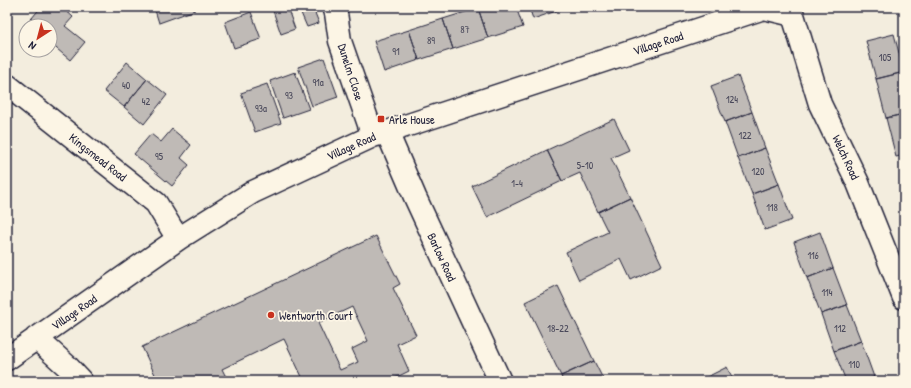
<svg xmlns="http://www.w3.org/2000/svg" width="911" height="388" font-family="'Patrick Hand',sans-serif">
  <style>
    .building { fill: #bfbab6; stroke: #22223b; fill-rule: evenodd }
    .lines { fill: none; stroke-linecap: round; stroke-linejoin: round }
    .minor-casing { stroke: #22223b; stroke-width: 25 }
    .minor { stroke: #fcf5e5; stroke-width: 22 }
    .poi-dot { fill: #c8321e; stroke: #fcf5e5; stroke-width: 1.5 }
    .labels { text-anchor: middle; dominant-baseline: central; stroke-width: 3.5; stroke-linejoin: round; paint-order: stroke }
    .number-label { font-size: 10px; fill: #49485a }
    .street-label { font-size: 12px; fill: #22223b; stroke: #fcf5e5 }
    .poi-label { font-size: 12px; fill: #22223b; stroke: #fcf5e5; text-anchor: start }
  </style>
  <rect width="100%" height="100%" fill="#f3edde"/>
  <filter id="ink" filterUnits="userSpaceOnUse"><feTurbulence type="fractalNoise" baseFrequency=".025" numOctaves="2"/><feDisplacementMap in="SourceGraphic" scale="8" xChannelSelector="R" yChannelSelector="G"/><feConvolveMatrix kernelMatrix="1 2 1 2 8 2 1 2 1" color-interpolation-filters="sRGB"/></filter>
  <g filter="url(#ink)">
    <!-- building -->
    <path class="building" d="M41,7H62L73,17L65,26L85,42L70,60L50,43V26H30L27,24Z
      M154,7H194L195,10L159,23Z
      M274,7H287L295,29L281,34L272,8Z
      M480,7H516L523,27L488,38L478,8Z
      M529,7H568L533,19Z
      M313,8L319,23L307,27L301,13Z
      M478,8L488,38L453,49L443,19Z
      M251,12L261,39L234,48L225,22Z
      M443,19L453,49L419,60L409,30Z
      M409,30L419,60L384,72L374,41Z
      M894,34L904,72L876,79L866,41Z
      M324,58L338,97L312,106L298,67Z
      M127,62L147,79L124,107L104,91Z
      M295,72L309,109L283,118L270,81Z
      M904,72V114L886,118L876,79Z
      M738,76L752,112L725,122L711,86Z
      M147,79L167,95L144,124L124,107Z
      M267,84L281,123L255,132L241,93Z
      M752,112L765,148L738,158L725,122Z
      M904,114V155L896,157L886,118Z
      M614,119L629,150L611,158L630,197L598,212L580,173L562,181L547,150Z
      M172,129L191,145L181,158L189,165L172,186L134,154L151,134L161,142Z
      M765,148L779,184L752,194L738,158Z
      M547,150L562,181L487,217L472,186Z
      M779,184L792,220L765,230L752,194Z
      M630,197L662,265L631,280L621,259L579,280L566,252L608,232L598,212Z
      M820,232L833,268L807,278L794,242Z
      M376,236L400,284L393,288L416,335L397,344L409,371L389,381H304L284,339L222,369L228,381H158L142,347ZM352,307L368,341L352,349L358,362L340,370L318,323Z
      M833,268L847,305L821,314L807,278Z
      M558,286L594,361L561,376L525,302Z
      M847,305L861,341L834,351L821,314Z
      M861,341L874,377L864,381H846L834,351Z
      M594,361L604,381H563L561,376Z
      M727,367L734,381H699Z
      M874,377L875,381H864Z"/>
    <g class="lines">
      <defs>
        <path id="minor" d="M334,7L336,13L340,41L373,136
          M793,15L820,104L858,183L904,298
          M7,85L156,203L178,239
          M387,132L415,197L500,381
          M36,338L68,367L81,381
          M7,359L178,239L253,192L373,136L387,132L764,8L793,15"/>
      </defs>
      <!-- minor casing -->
      <use href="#minor" class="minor-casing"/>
      <!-- minor -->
      <use href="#minor" class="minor"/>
    </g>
  </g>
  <!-- markers -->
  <g class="poi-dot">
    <rect x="377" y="115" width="8" height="8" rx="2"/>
    <circle cx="271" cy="315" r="4"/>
  </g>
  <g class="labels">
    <!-- number labels -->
    <g class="number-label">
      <text x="465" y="29">87</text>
      <text x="431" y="40">89</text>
      <text x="396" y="51">91</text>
      <text x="885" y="57">105</text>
      <text x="318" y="82">91a</text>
      <text x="126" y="85">40</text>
      <text x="289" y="95">93</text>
      <text x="732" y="99">124</text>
      <text x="146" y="101">42</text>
      <text x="261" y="108">93a</text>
      <text x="745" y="135">122</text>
      <text x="159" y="156">95</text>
      <text x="585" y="165">5-10</text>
      <text x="758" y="171">120</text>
      <text x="517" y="183">1-4</text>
      <text x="772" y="207">118</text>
      <text x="813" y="255">116</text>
      <text x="827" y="292">114</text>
      <text x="558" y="328">18-22</text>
      <text x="840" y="328">112</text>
      <text x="854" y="364">110</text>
    </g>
    <!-- street labels -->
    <g class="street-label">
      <text transform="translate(658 43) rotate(-18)">Village Road</text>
      <text transform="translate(351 72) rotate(72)">Dunelm Close</text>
      <text transform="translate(351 146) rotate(-24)">Village Road</text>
      <text transform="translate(98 157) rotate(38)">Kingsmead Road</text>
      <text transform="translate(846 157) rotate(65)">Welch Road</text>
      <text transform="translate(442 257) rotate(65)">Barlow Road</text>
      <text transform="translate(74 312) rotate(-35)">Village Road</text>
    </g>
    <!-- poi labels -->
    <g class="poi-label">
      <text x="389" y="119">Arle House</text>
      <text x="279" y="315">Wentworth Court</text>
    </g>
  </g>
  <!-- margin -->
  <rect width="911" height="388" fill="none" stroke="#fcf5e5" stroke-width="24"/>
  <rect x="12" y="12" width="887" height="364" fill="none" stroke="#22223b" stroke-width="1.5" filter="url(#ink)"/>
  <!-- north arrow -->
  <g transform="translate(38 38) rotate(216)"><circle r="19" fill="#fcf5e5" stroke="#a5a1a1"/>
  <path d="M0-3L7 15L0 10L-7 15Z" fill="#c8321e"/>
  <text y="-6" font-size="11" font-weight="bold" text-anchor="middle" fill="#22223b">N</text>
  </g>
</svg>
